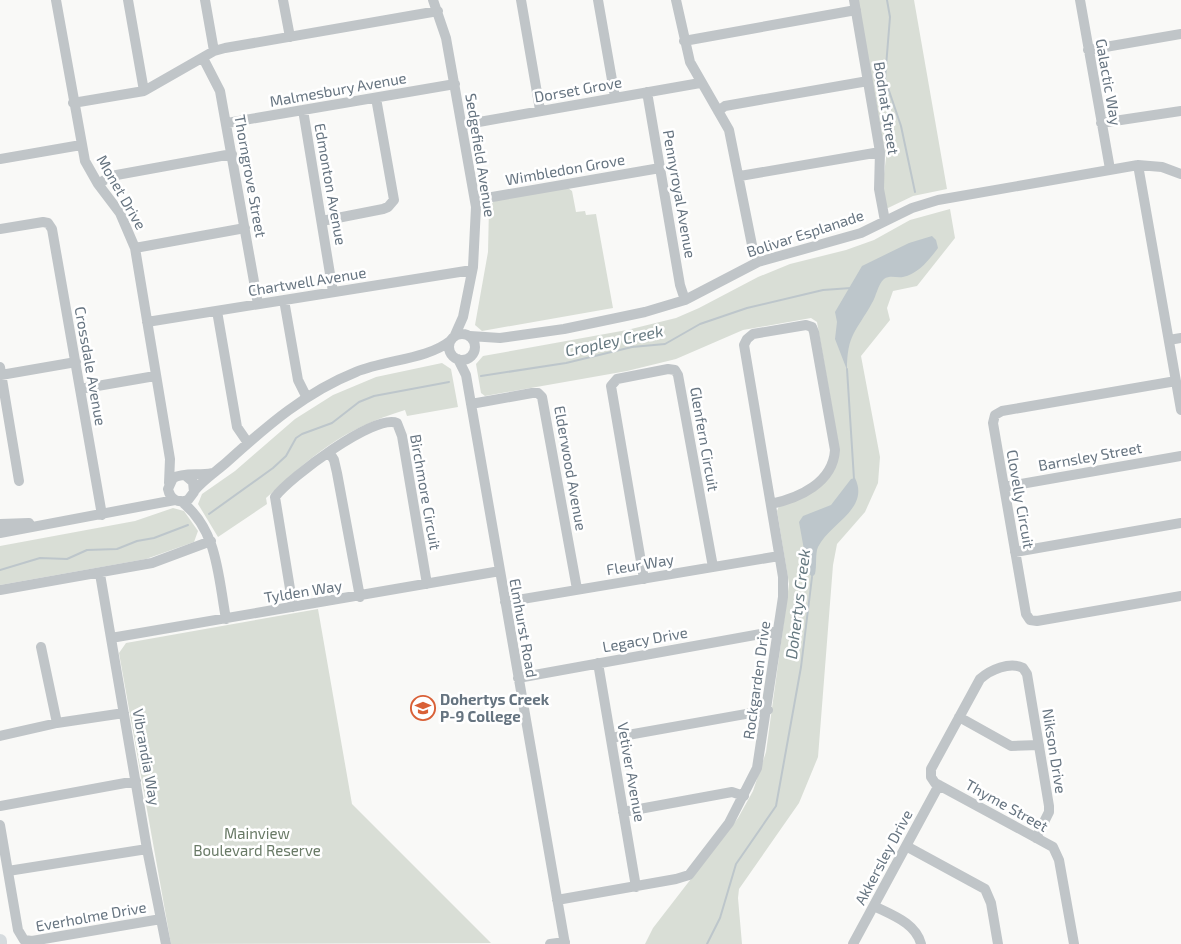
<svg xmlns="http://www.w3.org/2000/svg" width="1181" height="944" font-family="'Exo 2',sans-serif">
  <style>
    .green { fill: #d9ded6 }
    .water { fill: #bdc6cb }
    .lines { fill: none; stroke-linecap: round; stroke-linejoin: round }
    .stream { stroke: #bdc6cb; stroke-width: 2 }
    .minor { stroke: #c0c5c8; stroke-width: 10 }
    .highway { stroke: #d6dbde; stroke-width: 14 }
    .labels { text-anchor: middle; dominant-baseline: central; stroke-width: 5; stroke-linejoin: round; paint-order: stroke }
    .street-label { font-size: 15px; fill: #667480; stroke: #fff }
    .poi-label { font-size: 15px; font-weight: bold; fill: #667480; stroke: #fff; text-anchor: start }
    .park-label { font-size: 15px; fill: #687965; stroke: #fff }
    .water-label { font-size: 16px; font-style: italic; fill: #667981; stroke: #fff }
  </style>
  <rect width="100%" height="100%" fill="#f9f9f7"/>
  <!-- green -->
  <path class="green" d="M858,0H914L947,189L913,196L888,208L885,207L882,190L886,158Z
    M568,188L572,191L576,212L585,211L586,215L596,214L613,308L482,331L475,325L488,252L489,207L494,201Z
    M950,209L955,238L917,286L893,291L887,308L890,320L861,356L880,457L878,483L865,512L837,544L833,565L818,757L799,803L739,889L738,898L742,944H645L653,928L738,818L753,791L766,752L789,584L777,511L779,506C807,493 838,484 839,448L817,322L811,318L743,330L676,359L627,371L485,396L481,393L476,364L483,356L627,330L676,318L699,308L758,277L790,264L846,250L874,240L910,220Z
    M442,363L451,369L458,407L407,416L405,410C342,429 313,455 266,498L267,504L218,537L198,504L202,494L235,471L295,419L333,395L376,377Z
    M173,508L184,511L198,531L194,542L146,559L0,585V546L135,521Z
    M318,609L352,804L491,943L171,944L119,653L126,643Z"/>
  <!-- water -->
  <path class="water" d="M932,236L936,240L938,248C929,260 918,274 903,277C896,278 890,275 884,279C878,284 876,297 872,303C856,332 847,334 847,370L835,339L837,322L835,312L862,266L909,243Z
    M855,478C870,509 830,523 818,547C815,554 817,566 815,574L812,577L808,572L799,522L803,516L831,505L851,479Z"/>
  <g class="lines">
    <!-- stream -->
    <path class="stream" d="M887,0L890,17L885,79L901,126L915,192
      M847,369L854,479
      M481,376L566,363L632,347L665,344L700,324L747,308L823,290L851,288
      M209,514L273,468L286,456L296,438L302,434L332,423L359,402L374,396L449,382
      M0,570L40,558L67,559L87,550L117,549L137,541L154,538L188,525
      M707,944L720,918L736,864L776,806L801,667L812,577"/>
    <!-- minor -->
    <path class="minor" d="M56,0L85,161L98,184L120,213L135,248L170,459L169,483
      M128,0L144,91
      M205,0L214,51
      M283,0L290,37
      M433,0L446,38L476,207L473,267L463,317L455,335
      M521,0L540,110
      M598,0L615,97
      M676,0L690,62L729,130L753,250L758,262
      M854,0L880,152L879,189L885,221
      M1080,0L1110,169
      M684,41L856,10
      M1088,50L1181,34
      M203,58L220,91L258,304
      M647,92L680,285L685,300
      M73,103L144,91L214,51L225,48L438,11
      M303,110L333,292
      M718,111L725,106L868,81
      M227,123L455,84
      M1101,123L1181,111
      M462,125L700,83
      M0,159L81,145
      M1138,165L1181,410
      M740,176L880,152
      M98,184L111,176L232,154
      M475,200L660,168
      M322,221L383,209L388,207L394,200L376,98
      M0,229L43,222L48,223L52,229L102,515
      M135,248L245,228
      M284,300L298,380L306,396
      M217,311L237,427L248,443
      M147,322L472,270
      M449 347a13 13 0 1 1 26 0a13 13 0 1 1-26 0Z
      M470,336L500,338L564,329L645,312L685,300L758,262L861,233L912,208L938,200L1138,165L1162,167L1181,174
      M1169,340L1181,338
      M458,359L466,375L565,944
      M0,367L19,481
      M1,375L76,362
      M1176,381L1002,411L995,415L993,423L1026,614L1030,620L1037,621L1181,596
      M80,389L155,376
      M471,404L532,393H538L542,397L577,589
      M329,452L334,460L337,473L360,597
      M186,476L193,482L194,492L188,500C178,504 170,499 168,489L173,478C184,472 200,476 212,473
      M1004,487L1181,456
      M194,491C204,479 217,471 228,461C268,425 306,392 356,372C385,360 428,359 450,341
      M181,501C218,530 218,576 226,619
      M0,524L29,523
      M0,533L175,500
      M1015,552L1181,523
      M100,574L147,849L166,944
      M644,579L611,386L617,379L668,369L675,370L678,375L713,567
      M0,590L152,563L211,541
      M505,602L779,556
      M293,607L275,497C289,478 375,413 397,423L402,436L427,584
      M111,638L500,571
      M41,647L57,723
      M598,663L636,887
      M518,678L777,631
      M959,717L1011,746L1039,745
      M0,736L57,723L124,713
      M611,738L768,710
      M0,806L136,781
      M623,812L732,792L744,796
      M0,825L18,930L24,940L32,941L161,919
      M1036,838L1049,812V806L1027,674L1023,668C1010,661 990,670 980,679L931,769V777L935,783L1053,847L1059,860L1074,944
      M906,846L985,889L991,903L998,944
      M8,871L147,849
      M557,900L676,879L689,875L729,823L757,768L783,597V577L744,345L747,339L753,334L806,325L812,327L814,332L835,450C833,483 799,498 771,504
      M874,906C892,915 916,923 921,944
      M550,944L565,942
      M853,944L939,785"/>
    <!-- highway -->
    <path class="highway" d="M0,941V944"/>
  </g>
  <!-- icons -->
  <defs>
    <symbol id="school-ring" viewBox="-11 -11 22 22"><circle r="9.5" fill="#fff" stroke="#d96037" stroke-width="1.5"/><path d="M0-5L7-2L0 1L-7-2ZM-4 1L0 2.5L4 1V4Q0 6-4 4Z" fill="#d96037"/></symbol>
  </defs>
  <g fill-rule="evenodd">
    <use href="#school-ring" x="409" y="694" width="28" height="28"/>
  </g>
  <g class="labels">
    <!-- street labels -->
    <g class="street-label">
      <text transform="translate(1109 82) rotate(80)">Galactic Way</text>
      <text transform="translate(338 89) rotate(-10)">Malmesbury Avenue</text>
      <text transform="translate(578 89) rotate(-10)">Dorset Grove</text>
      <text transform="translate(887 108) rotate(81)">Bodnat Street</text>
      <text transform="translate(481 155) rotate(81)">Sedgefield Avenue</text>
      <text transform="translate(565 169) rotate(-10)">Wimbledon Grove</text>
      <text transform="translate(251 176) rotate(80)">Thorngrove Street</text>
      <text transform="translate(331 184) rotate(80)">Edmonton Avenue</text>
      <text transform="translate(122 192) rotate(60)">Monet Drive</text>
      <text transform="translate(680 194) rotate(80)">Pennyroyal Avenue</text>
      <text transform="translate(805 233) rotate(-18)">Bolivar Esplanade</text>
      <text transform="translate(307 281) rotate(-9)">Chartwell Avenue</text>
      <text transform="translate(91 366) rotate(80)">Crossdale Avenue</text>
      <text transform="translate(705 439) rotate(80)">Glenfern Circuit</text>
      <text transform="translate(1090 456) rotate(-10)">Barnsley Street</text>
      <text transform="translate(571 468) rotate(80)">Elderwood Avenue</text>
      <text transform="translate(426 492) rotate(80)">Birchmore Circuit</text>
      <text transform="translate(1021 499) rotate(80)">Clovelly Circuit</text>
      <text transform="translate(640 564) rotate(-9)">Fleur Way</text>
      <text transform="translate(303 591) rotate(-9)">Tylden Way</text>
      <text transform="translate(524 628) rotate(80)">Elmhurst Road</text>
      <text transform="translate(645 639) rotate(-10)">Legacy Drive</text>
      <text transform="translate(756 680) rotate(-82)">Rockgarden Drive</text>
      <text transform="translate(1055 751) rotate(81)">Nikson Drive</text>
      <text transform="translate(147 757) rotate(80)">Vibrandia Way</text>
      <text transform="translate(632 772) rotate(80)">Vetiver Avenue</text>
      <text transform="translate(1007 805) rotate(29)">Thyme Street</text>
      <text transform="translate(883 857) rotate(-62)">Akkersley Drive</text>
      <text transform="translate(91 916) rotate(-10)">Everholme Drive</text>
    </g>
    <!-- poi labels -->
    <g class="poi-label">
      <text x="440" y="699">Dohertys Creek<tspan x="440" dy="17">P-9 College</tspan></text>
    </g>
    <!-- park labels -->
    <g class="park-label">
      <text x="257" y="833">Mainview<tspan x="257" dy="17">Boulevard Reserve</tspan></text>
    </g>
    <!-- water labels -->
    <g class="water-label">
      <text transform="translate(614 340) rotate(-12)">Cropley Creek</text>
      <text transform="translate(797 604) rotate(-83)">Dohertys Creek</text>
    </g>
  </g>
</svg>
